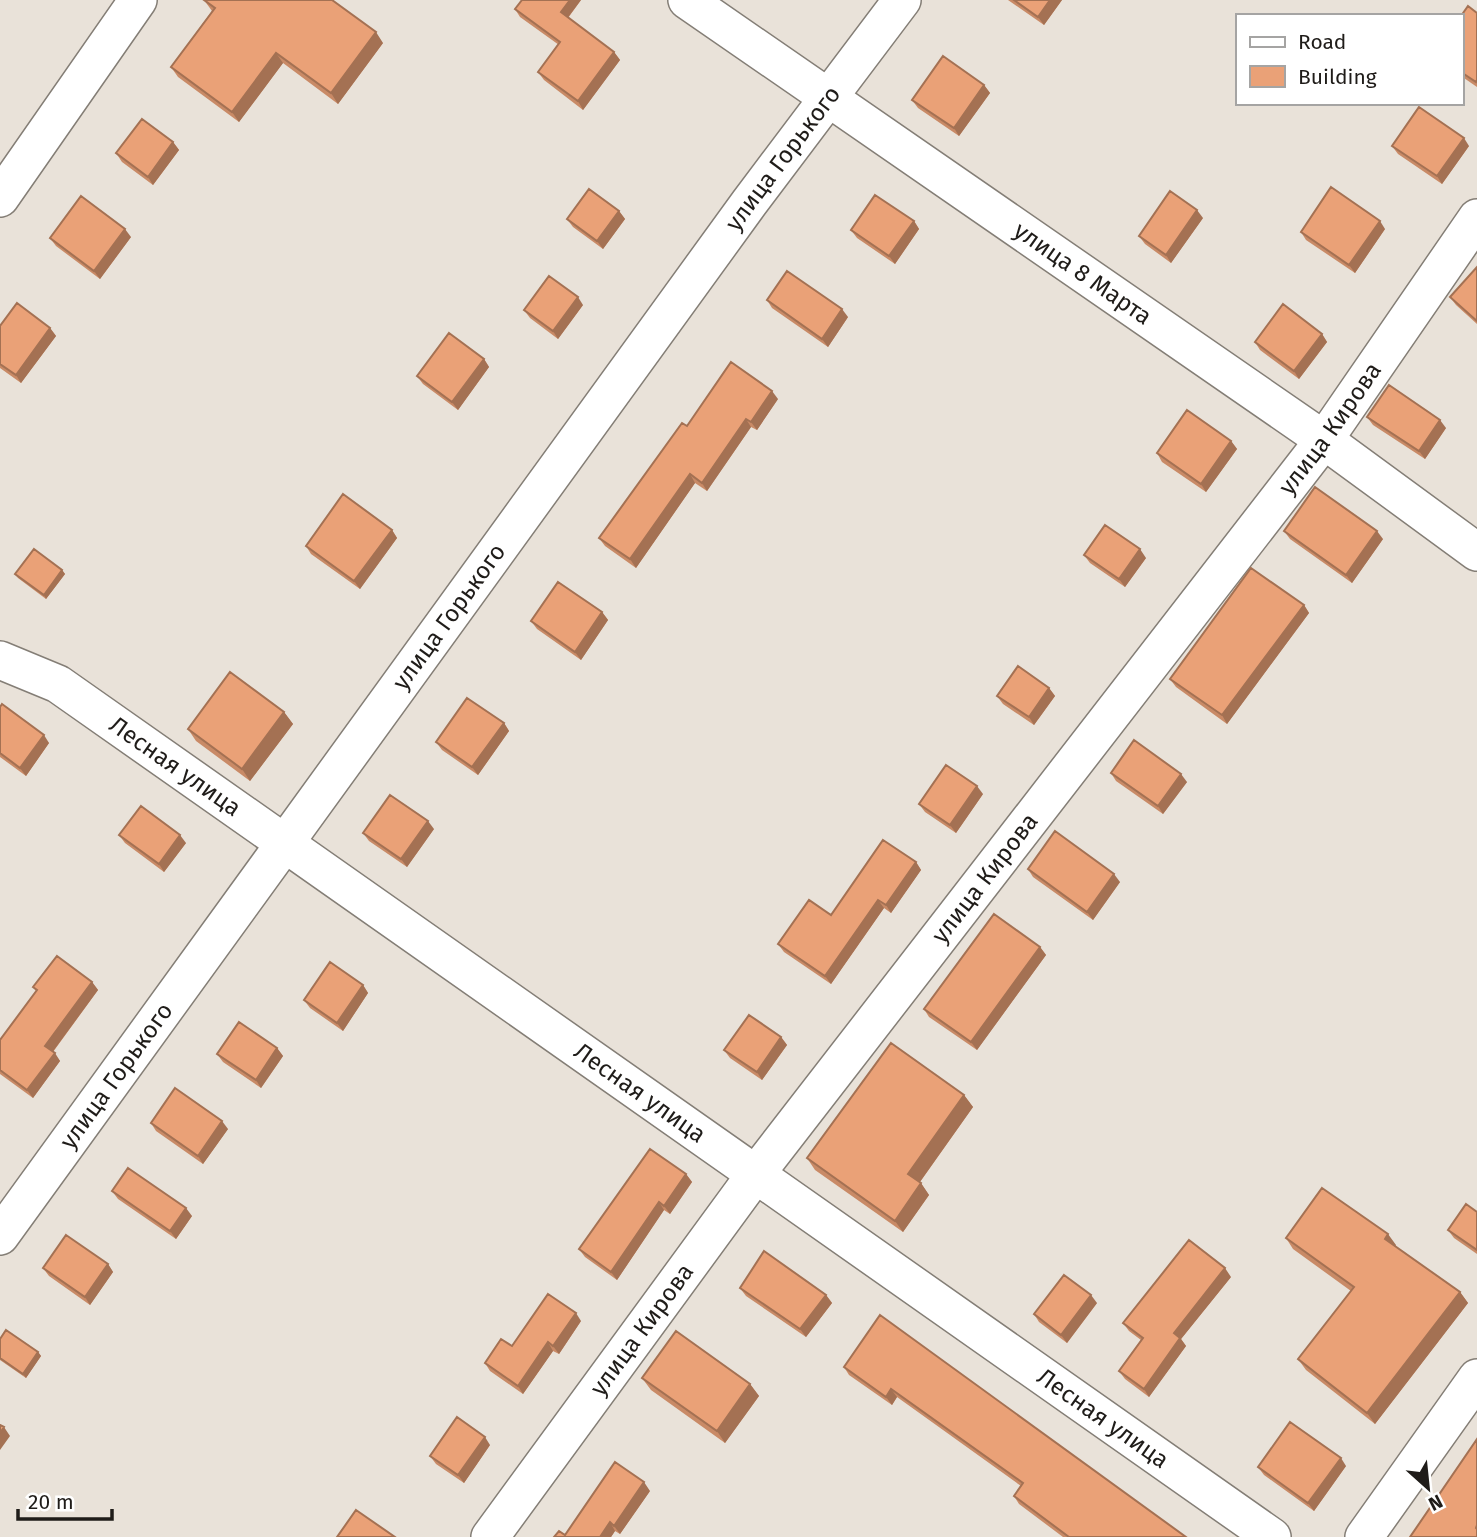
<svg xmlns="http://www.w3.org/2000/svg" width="1477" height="1537" font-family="'Fira Sans',sans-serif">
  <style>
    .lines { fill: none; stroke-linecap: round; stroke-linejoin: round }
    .minor-casing { stroke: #847e76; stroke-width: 40 }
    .minor { stroke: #fff; stroke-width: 37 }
    .wall { fill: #c98a66 }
    .shaded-wall { fill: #a47153 }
    .building { fill: #eaa177; stroke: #a47153; stroke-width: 2 }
    .labels { text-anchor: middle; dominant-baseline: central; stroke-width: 5; stroke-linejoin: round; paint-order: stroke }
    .street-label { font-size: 24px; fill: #1f1c19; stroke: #fff }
  </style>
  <rect width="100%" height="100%" fill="#e9e2d9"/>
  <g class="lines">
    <defs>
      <g id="minor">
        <path id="s1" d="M687,0L1324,440L1477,552"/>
        <path d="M0,198L138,0"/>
        <path id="s2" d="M0,660L58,684L1272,1537"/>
        <path id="s3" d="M0,1236L749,203L902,0"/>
        <path id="s4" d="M490,1537L755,1175L1324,440L1477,218"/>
        <path d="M1364,1537L1477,1378"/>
      </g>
    </defs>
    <!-- minor casing -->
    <use href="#minor" class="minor-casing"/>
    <!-- minor -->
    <use href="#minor" class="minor"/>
  </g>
  <!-- wall -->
  <path class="wall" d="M204,0L383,43L338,104L283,63L239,122L178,77L171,67L212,11Z
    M581,0L568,18L614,52L620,60L583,110L544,80L538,72L559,45L520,17L515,9Z
    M1008,0H1062L1044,25Z
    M1477,13V87L1461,76V16Z
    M984,85L990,93L959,136L918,108L912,100Z
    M173,142L179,150L153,185L122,162L116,153Z
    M1392,146H1469L1442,184L1398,154Z
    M619,211L625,219L603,249L573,227L567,219Z
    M1203,218L1171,263L1145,244L1139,236Z
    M914,221L919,229L895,264L857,238L851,230Z
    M1385,229L1355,273L1306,240L1301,232Z
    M131,237L100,279L56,246L50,238Z
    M1477,268V324L1456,305L1450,297Z
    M767,300L848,317L828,347L772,308Z
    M583,305L558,339L530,318L524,310Z
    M0,326L50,328L56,336L21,383L0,368Z
    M1322,334L1327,342L1299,379L1260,350L1255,342Z
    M484,359L489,367L458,410L423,384L417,376Z
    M778,399L757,430L751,427L707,491L695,483L636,568L605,546L599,538L687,426Z
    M1367,417L1446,428L1425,459L1373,425Z
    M1231,441L1237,449L1206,492L1162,462L1157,453Z
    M392,530L397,538L360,589L311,554L306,546Z
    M1284,531L1383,539L1352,583L1290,539Z
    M1084,555L1146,558L1125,587L1090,563Z
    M62,570L65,574L46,599L18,578L15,574Z
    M1304,605L1309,613L1227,724L1176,687L1170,679Z
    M602,612L608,620L581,660L537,629L531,621Z
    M1049,688L1055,696L1034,725L1003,704L997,696Z
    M0,707L49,743L26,776L0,757Z
    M284,712L293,724L250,781L196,741L188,729Z
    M504,723L509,731L478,775L442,750L436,742Z
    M1111,773L1187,782L1163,814L1116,781Z
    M983,794L956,833L925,812L919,804Z
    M434,829L407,867L369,841L363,833Z
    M119,835L186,843L164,872L125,843Z
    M916,862L921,870L891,913L884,908L831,984L784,952L778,944L831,915Z
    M1028,869L1120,882L1093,920L1033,877Z
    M1040,947L1046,955L977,1050L929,1017L924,1009Z
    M92,982L98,990L53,1052L60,1061L33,1098L0,1074V1040L36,991L33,987Z
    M363,985L368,993L343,1031L310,1008L304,1000Z
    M781,1037L787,1045L762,1080L730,1058L724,1050Z
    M277,1048L283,1056L261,1088L223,1062L217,1054Z
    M964,1095L973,1107L920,1182L929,1195L903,1232L815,1170L807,1158Z
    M151,1123L228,1129L203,1164L156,1131Z
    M686,1174L692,1182L670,1214L664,1210L617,1280L585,1257L579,1249Z
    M112,1191L192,1216L176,1239L118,1199Z
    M1477,1212V1254L1454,1238L1448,1230Z
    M1286,1238L1396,1245L1395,1246L1460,1292L1468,1303L1375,1424L1306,1370L1298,1359L1351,1291L1293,1249Z
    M108,1264L113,1272L90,1305L49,1276L43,1268Z
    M1231,1277L1181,1339L1186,1346L1149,1397L1125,1379L1119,1371L1141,1340L1129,1331L1123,1323Z
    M740,1288L826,1295L832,1303L806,1337L746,1296Z
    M1097,1303L1067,1343L1039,1322L1034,1314Z
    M880,1315L1186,1537H1063L1019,1504L1014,1496L1021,1486L897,1397L892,1405L849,1375L844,1367Z
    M581,1321L559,1354L553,1351L523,1394L490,1371L485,1363L512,1346Z
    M0,1339L38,1352L41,1356L26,1378L0,1360Z
    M642,1378L750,1384L759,1396L725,1443L651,1390Z
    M490,1445L464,1483L436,1464L430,1456Z
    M1346,1466L1314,1511L1264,1475L1258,1467Z
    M650,1491L620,1534L615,1531L611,1537H554L565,1535Z"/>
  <!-- shaded-wall -->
  <path class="shaded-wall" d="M570,0H581L566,20L561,12Z
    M1050,0H1062L1044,25L1038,17Z
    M376,32L383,43L338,104L331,93Z
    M614,52L620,60L583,110L578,101Z
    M276,53L283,63L239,122L232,112Z
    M984,85L990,93L959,136L954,128Z
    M1464,138L1469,146L1442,184L1437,176Z
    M173,142L179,150L153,185L148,177Z
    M1197,210L1203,218L1171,263L1166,255Z
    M619,211L625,219L603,249L597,241Z
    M914,221L919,229L895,264L889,256Z
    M1380,221L1385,229L1355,273L1349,265Z
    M125,229L131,237L100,279L94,271Z
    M578,297L583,305L558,339L553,331Z
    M842,309L848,317L828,347L822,339Z
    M50,328L56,336L21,383L16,375Z
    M1322,334L1327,342L1299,379L1294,371Z
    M484,359L489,367L458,410L452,402Z
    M772,391L778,399L757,430L751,422Z
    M746,419L751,427L707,491L702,483Z
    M1440,420L1446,428L1425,459L1419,451Z
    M1231,441L1237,449L1206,492L1201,484Z
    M690,474L695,483L636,568L630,559Z
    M392,530L397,538L360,589L354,581Z
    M1377,531L1383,539L1352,583L1346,575Z
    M1140,549L1146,558L1125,587L1119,579Z
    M62,570L65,574L46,599L44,595Z
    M1304,605L1309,613L1227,724L1222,715Z
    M602,612L608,620L581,660L575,652Z
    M1049,688L1055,696L1034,725L1029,717Z
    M284,712L293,724L250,781L242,769Z
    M504,723L509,731L478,775L472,767Z
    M44,735L49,743L26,776L20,768Z
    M1181,774L1187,782L1163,814L1158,806Z
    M977,786L983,794L956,833L950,825Z
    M428,821L434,829L407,867L401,859Z
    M180,835L186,843L164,872L159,864Z
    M916,862L921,870L891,913L886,905Z
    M1114,874L1120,882L1093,920L1087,912Z
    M878,900L884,908L831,984L825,976Z
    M1040,947L1046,955L977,1050L971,1042Z
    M92,982L98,990L51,1054L45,1046Z
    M363,985L368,993L343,1031L337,1023Z
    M781,1037L787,1045L762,1080L757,1072Z
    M277,1048L283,1056L261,1088L256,1080Z
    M55,1053L60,1061L33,1098L27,1090Z
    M964,1095L973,1107L917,1186L908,1174Z
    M222,1121L228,1129L203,1164L198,1156Z
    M686,1174L692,1182L670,1214L664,1206Z
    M921,1183L929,1195L903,1232L895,1221Z
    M659,1202L664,1210L617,1280L611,1272Z
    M186,1208L192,1216L176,1239L170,1231Z
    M1388,1234L1396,1245L1393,1250L1385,1239Z
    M108,1264L113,1272L90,1305L85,1297Z
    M1225,1268L1231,1277L1181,1339L1186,1346L1149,1397L1144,1389L1174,1333Z
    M1460,1292L1468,1303L1375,1424L1367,1413Z
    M826,1295L832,1303L806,1337L800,1329Z
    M1091,1295L1097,1303L1067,1343L1061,1335Z
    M576,1313L581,1321L559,1354L553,1346Z
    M548,1342L553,1351L523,1394L518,1386Z
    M38,1352L41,1356L26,1378L23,1374Z
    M750,1384L759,1396L725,1443L717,1431Z
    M891,1389L897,1397L892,1405L886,1397Z
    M4,1427L10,1436L0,1450V1433Z
    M485,1437L490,1445L464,1483L458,1475Z
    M1341,1458L1346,1466L1314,1511L1308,1503Z
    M644,1482L650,1491L620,1534L614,1526Z
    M610,1522L615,1531L611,1537H600Z"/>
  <!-- building -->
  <path class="building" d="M204,0H332L376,32L331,93L276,53L232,112L171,67L215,8Z
    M522,0H570L561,12L614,52L578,101L538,72L560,42L515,9Z
    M1014,0H1050L1038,17Z
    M1468,6L1477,13V80L1476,82L1461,72V16Z
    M943,56L984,85L954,128L912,100Z
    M1419,107L1464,138L1437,176L1392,146Z
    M142,119L173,142L148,177L116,153Z
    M1331,187L1380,221L1349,265L1301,232Z
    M589,189L619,211L597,241L567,219Z
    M1170,191L1197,210L1166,255L1139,236Z
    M875,195L914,221L889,256L851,230Z
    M81,196L125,229L94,271L50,238Z
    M1477,267V321L1450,297Z
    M787,271L842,309L822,339L767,300Z
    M549,276L578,297L553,331L524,310Z
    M17,303L50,328L16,375L0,364V326Z
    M1283,304L1322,334L1294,371L1255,342Z
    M449,333L484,359L452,402L417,376Z
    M731,362L772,391L751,422L746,419L702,483L690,474L630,559L599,538L682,423L687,426Z
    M1389,385L1440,420L1419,451L1367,417Z
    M1187,410L1231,441L1201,484L1157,453Z
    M1315,487L1377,531L1346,575L1284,531Z
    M343,494L392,530L354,581L306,546Z
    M1105,525L1140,549L1119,579L1084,555Z
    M34,549L62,570L44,595L15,574Z
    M1251,568L1304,605L1222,715L1170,679Z
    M558,582L602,612L575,652L531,621Z
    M1018,666L1049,688L1029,717L997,696Z
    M230,672L284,712L242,769L188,729Z
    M467,698L504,723L472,767L436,742Z
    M2,704L44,735L20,768L0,753V707Z
    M1134,740L1181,774L1158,806L1111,773Z
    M946,765L977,786L950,825L919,804Z
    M390,795L428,821L401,859L363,833Z
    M141,806L180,835L159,864L119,835Z
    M1055,831L1114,874L1087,912L1028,869Z
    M883,840L916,862L886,905L878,900L825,976L778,944L809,900L831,915Z
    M994,914L1040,947L971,1042L924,1009Z
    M57,956L92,982L45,1046L55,1053L27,1090L0,1070V1040L37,990L33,987Z
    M330,962L363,985L337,1023L304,1000Z
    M749,1015L781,1037L757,1072L724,1050Z
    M239,1022L277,1048L256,1080L217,1054Z
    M891,1043L964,1095L908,1174L921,1183L895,1221L807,1158Z
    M175,1088L222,1121L198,1156L151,1123Z
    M650,1149L686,1174L664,1206L659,1202L611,1272L579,1249Z
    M128,1168L186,1208L170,1231L112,1191Z
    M1322,1188L1388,1234L1385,1239L1460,1292L1367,1413L1298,1359L1354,1287L1286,1238Z
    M1466,1204L1477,1212V1250L1448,1230Z
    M66,1235L108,1264L85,1297L43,1268Z
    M1189,1240L1225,1268L1174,1333L1180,1338L1144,1389L1119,1371L1143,1338L1123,1323Z
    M764,1251L826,1295L800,1329L740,1288Z
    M1064,1275L1091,1295L1061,1335L1034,1314Z
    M548,1294L576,1313L553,1346L548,1342L518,1386L485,1363L501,1339L512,1346Z
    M880,1315L1186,1537H1069L1014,1496L1023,1483L891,1389L886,1397L844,1367Z
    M6,1330L38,1352L23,1374L0,1358V1339Z
    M676,1331L750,1384L717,1431L642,1378Z
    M457,1417L485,1437L458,1475L430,1456Z
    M1290,1422L1341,1458L1308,1503L1258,1467Z
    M0,1425L4,1427L0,1433Z
    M1477,1439V1525L1476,1528L1477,1529V1537H1410Z
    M615,1462L644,1482L614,1526L610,1522L600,1537H554L559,1531L565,1535Z
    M356,1510L395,1537H337Z"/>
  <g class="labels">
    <!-- street labels -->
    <g class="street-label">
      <text stroke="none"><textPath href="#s3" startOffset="1332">улица Горького</textPath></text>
      <text stroke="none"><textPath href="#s1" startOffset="481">улица 8 Марта</textPath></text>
      <text stroke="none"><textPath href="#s4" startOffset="1391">улица Кирова</textPath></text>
      <text stroke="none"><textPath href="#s3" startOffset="765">улица Горького</textPath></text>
      <text stroke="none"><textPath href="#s2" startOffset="206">Лесная улица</textPath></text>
      <text stroke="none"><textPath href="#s4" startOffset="824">улица Кирова</textPath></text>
      <text stroke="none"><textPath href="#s3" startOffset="198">улица Горького</textPath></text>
      <text stroke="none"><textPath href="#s2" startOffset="774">Лесная улица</textPath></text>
      <text stroke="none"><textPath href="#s4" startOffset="257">улица Кирова</textPath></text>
      <text stroke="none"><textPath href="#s2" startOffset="1340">Лесная улица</textPath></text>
    </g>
  </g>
  <!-- legend -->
  <rect x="1236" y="14" width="228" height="91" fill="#ffffff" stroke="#a5a4a3" stroke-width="2"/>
  <rect x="1250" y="37" width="35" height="10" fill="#ffffff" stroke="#a5a4a3" stroke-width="2"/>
  <text x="1298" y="49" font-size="21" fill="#1f1c19">Road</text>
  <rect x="1250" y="66" width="35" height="21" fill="#eaa177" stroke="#a5a4a3" stroke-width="2"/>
  <text x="1298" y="84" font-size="21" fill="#1f1c19">Building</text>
  <!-- north arrow -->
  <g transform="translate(1428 1488) rotate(153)" stroke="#ffffff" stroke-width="5" paint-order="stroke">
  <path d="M0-5L12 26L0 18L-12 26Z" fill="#1f1c19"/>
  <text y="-10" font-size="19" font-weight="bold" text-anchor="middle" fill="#1f1c19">N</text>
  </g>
  <!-- scale -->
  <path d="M18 1509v10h94v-10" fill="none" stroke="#1f1c19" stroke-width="3.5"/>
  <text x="28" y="1509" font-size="21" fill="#1f1c19" stroke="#ffffff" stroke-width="5" paint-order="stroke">20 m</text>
</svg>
